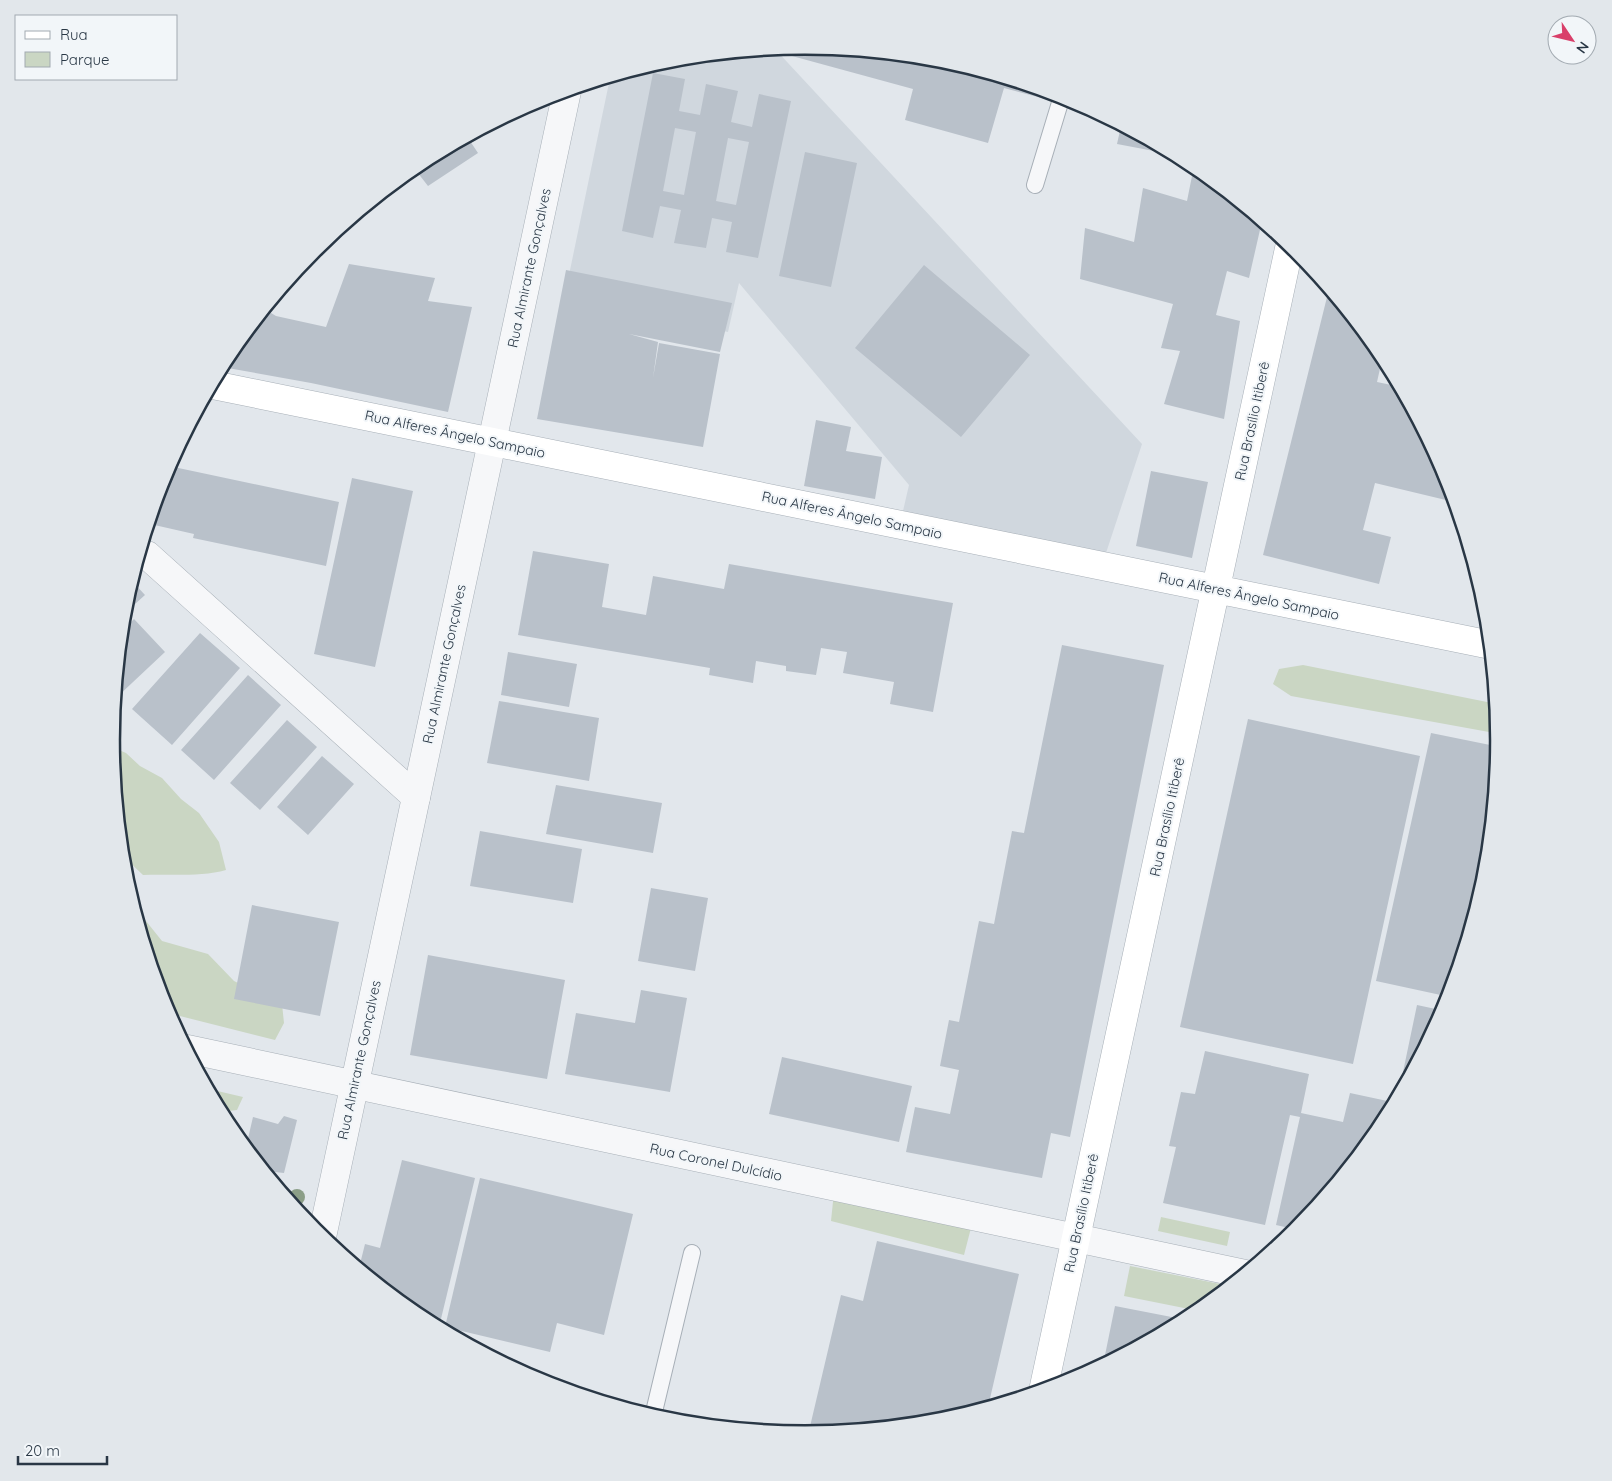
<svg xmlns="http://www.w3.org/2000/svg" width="1612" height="1481" font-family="Quicksand,sans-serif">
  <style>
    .built { fill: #d0d7de }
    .green { fill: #cad6c3 }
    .building { fill: #b9c1ca; fill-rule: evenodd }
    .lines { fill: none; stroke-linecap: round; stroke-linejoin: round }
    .service-casing { stroke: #a7afb7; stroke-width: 18 }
    .minor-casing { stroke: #a7afb7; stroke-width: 29 }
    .tertiary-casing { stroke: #a7afb7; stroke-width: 29 }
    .secondary-casing { stroke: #a7afb7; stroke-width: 29 }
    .service { stroke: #f6f7f9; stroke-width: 16 }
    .minor { stroke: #f6f7f9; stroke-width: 28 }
    .tertiary { stroke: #f6f7f9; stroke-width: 28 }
    .secondary { stroke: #fff; stroke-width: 28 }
    .tree { fill: #8b9e87 }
    .labels { text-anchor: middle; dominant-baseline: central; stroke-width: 4; stroke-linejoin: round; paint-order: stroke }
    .street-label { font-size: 14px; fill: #293745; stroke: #f2f6f9 }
    .rim { fill: none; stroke: #293745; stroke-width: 2.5 }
  </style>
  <rect width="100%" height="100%" fill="#e2e7ec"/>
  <!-- built -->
  <path class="built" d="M775,49L1142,444L1106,553L903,511L909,485L739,283L728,332L564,299L610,78L671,60Z"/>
  <!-- green -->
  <path class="green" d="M1303,665L1497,704L1500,734L1291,696L1273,684L1279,669Z
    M112,747L126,753L140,766L162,778L181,799L199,813L219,842L226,870C202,877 169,874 143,875L123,856Z
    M126,879L130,883L142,916L162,941L208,954L234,981L282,1004L284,1023L275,1040L168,1013Z
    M209,1089L243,1097L237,1110L221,1112Z
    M834,1192L972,1224L964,1255L831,1221Z
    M1161,1217L1230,1232L1227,1246L1158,1231Z
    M1130,1266L1230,1286L1199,1311L1124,1296Z"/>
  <!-- building -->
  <path class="building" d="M806,46L942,60L1055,94L1053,101L1004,88L988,143L905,120L913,89L781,53L778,49Z
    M653,73L685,79L679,111L700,115L706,84L738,91L731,122L752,127L759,94L791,101L758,258L726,252L732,222L712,218L706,248L674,243L681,210L660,206L653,238L622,231ZM675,128L696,132L684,195L663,191ZM728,138L749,142L736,205L716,201Z
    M1121,126L1176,155H1175L1117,144Z
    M468,138L478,153L428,186L414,168Z
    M805,152L857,163L831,287L779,276Z
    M1194,166L1262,221L1249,278L1227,271L1216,315L1240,321L1224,419L1164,404L1180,351L1161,348L1173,304L1080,279L1085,228L1134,242L1143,188L1187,201Z
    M349,264L435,278L428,301L472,307L448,412L311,383L222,367L229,355L266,310L276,316L326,327Z
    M924,265L1030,355L961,437L855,348Z
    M566,270L732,303L720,352L629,334L658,342L653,378L659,343L720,354L703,447L537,419Z
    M1329,289L1383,355L1377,382L1401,387L1448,475L1452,490L1450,501L1375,483L1363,530L1391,537L1379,584L1263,555Z
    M816,420L851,427L846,451L882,457L875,499L804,486Z
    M169,466L339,502L326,566L193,538L194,534L150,524Z
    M1151,471L1208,482L1192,558L1136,546Z
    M352,478L413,491L375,667L314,654Z
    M533,551L609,564L602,607L646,615L653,576L724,589L729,564L953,603L933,712L890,704L894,682L843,673L847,652L821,648L816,675L786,671V666L756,661L753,683L709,675L710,668L518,635Z
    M132,581L145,595L124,614L125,605Z
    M134,619L165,652L116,698L123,630Z
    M200,633L240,668L172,745L132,709Z
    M1062,645L1164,665L1070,1137L1051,1133L1042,1178L906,1152L915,1107L950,1114L959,1070L940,1066L949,1020L959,1022L979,921L994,924L1012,831L1024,833Z
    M508,652L577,664L569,707L501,695Z
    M248,675L281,705L214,780L181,750Z
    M499,701L599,718L589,781L487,763Z
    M1248,719L1420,756L1353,1064L1180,1027Z
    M287,720L317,747L260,810L230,783Z
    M1431,733L1500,747L1487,876L1450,997L1376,981Z
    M322,756L354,784L308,835L277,807Z
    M556,785L662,803L653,853L546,834Z
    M480,831L582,849L573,903L470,886Z
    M651,888L708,898L695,971L638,961Z
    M252,905L339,922L320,1016L234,999Z
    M428,955L565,980L547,1079L410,1055Z
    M641,990L687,998L670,1092L565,1074L576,1013L635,1023Z
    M1417,1005L1445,1011L1411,1074L1403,1072Z
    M1205,1051L1309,1074L1301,1113L1343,1122L1350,1093L1392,1102L1389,1115L1383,1126L1298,1230L1276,1225L1300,1117L1290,1115L1265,1225L1163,1203L1176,1147L1169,1146L1181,1092L1195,1094Z
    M782,1057L912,1086L899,1142L769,1114Z
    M284,1116L297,1120L284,1173L266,1171L246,1147L253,1117L278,1124Z
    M402,1160L475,1178L440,1323L420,1318L359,1268L365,1244L380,1248Z
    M480,1178L633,1214L604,1335L557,1323L550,1352L445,1327Z
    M877,1241L1019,1274L988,1407L941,1421L808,1435L841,1295L863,1301Z
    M1115,1306L1187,1320L1103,1365Z"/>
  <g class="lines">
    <defs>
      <path id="service" d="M1035,185L1062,96
        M653,1416L692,1253"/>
      <path id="minor" d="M492,442L567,91
        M147,555L416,797"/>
      <path id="tertiary" d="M187,1049L1245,1274
        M322,1237L492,442"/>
      <path id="secondary" d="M213,385L1491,645
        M1043,1391L1290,244"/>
    </defs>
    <!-- service casing -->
    <use href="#service" class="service-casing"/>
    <!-- minor casing -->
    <use href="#minor" class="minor-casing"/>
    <!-- tertiary casing -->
    <use href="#tertiary" class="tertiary-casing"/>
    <!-- secondary casing -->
    <use href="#secondary" class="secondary-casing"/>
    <!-- service -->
    <use href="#service" class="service"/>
    <!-- minor -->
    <use href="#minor" class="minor"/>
    <!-- tertiary -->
    <use href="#tertiary" class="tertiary"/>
    <!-- secondary -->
    <use href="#secondary" class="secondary"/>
  </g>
  <!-- trees -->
  <circle class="tree" cx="297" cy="1197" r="8"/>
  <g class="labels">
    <!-- street labels -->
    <g class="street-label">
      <text transform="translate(529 268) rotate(-78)">Rua Almirante Gonçalves</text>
      <text transform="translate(1252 421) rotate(-78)">Rua Brasílio Itiberê</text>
      <text transform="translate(455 434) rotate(12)">Rua Alferes Ângelo Sampaio</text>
      <text transform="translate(852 515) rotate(12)">Rua Alferes Ângelo Sampaio</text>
      <text transform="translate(1249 596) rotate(12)">Rua Alferes Ângelo Sampaio</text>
      <text transform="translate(444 664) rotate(-78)">Rua Almirante Gonçalves</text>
      <text transform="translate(1167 817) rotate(-78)">Rua Brasílio Itiberê</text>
      <text transform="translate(359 1060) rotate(-78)">Rua Almirante Gonçalves</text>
      <text transform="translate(716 1162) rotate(12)">Rua Coronel Dulcídio</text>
      <text transform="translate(1081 1213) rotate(-78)">Rua Brasílio Itiberê</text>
    </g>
  </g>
  <!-- crop -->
  <path d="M0 0H1612V1481H0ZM120 740a685 685 0 1 1 1370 0a685 685 0 1 1-1370 0Z" fill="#e2e7eb" fill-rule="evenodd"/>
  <path class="rim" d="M120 740a685 685 0 1 1 1370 0a685 685 0 1 1-1370 0Z"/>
  <!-- legend -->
  <rect x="15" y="15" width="162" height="65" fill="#f2f6f9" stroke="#a2aab1"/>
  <rect x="25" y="31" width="25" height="8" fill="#ffffff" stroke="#a2aab1"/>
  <text x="60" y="40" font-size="15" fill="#293745">Rua</text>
  <rect x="25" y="52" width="25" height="15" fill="#cad6c3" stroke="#a2aab1"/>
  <text x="60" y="65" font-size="15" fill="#293745">Parque</text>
  <!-- north arrow -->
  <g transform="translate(1572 40) rotate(125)"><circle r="24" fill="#f2f6f9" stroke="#a2aab1"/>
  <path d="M0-4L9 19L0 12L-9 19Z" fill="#d93f6a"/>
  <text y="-8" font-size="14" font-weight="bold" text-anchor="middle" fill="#293745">N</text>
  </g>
  <!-- scale -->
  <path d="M18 1456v8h89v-8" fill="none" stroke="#293745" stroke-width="2.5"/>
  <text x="25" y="1456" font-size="15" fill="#293745" stroke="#f2f6f9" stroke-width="4" paint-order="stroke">20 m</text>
</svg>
